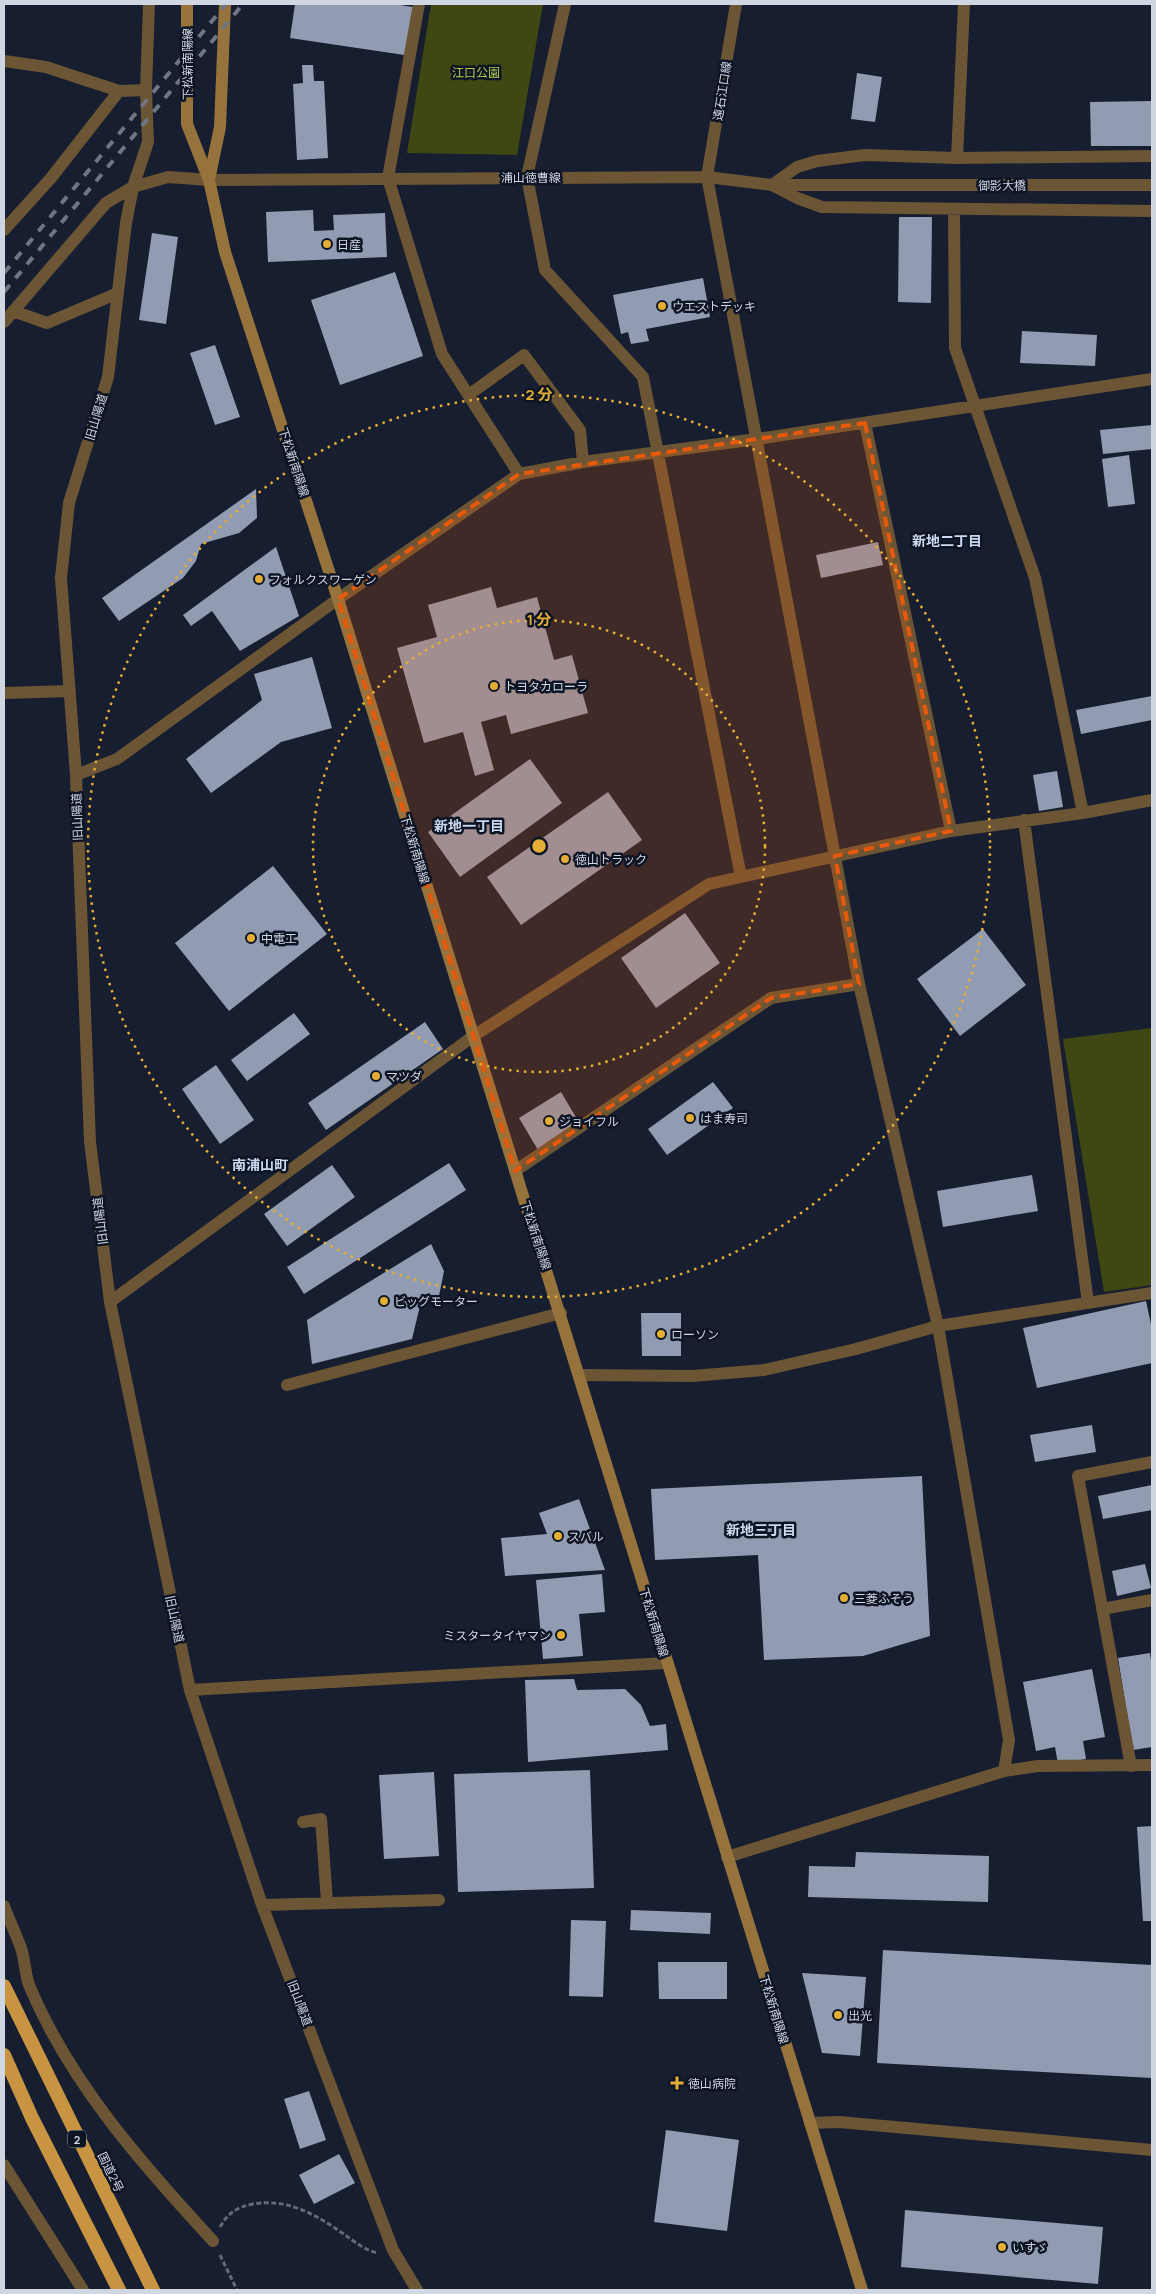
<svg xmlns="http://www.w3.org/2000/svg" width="1156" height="2294" font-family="Manrope,'Noto Sans JP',sans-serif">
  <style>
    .green { fill: #3f4713 }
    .building { fill: #919cb2 }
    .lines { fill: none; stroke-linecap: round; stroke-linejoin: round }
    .path { stroke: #626977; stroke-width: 3; stroke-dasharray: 5 2.5; stroke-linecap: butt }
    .minor { stroke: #6b5534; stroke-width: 12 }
    .tertiary { stroke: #6b5534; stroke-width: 12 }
    .secondary { stroke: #96733c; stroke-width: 12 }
    .trunk { stroke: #c89442; stroke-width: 14 }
    .rail { stroke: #6e7583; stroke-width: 4; stroke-dasharray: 9 9; stroke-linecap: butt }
    .marked { fill: #e8590c; fill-opacity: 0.2; stroke: #e8590c; stroke-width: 4; stroke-dasharray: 10 6; stroke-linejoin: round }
    .ring { fill: none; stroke: #e4ae35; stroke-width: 2.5; stroke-dasharray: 2.5 5 }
    .poi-dot { fill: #e4ae35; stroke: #0d1525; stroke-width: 2 }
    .labels { text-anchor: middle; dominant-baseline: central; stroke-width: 5; stroke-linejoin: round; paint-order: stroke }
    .shield { fill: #0d1525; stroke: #969da9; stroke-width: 1 }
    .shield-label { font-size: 11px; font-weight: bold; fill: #d1d7e2 }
    .street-label { font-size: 12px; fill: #d1d7e2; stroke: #0d1525 }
    .park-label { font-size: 12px; fill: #b8cd4c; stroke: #0d1525 }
    .poi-label { font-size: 12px; fill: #d1d7e2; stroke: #0d1525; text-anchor: start }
    .neighbourhood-label { font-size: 14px; font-weight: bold; fill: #cbd8ef; stroke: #0d1525 }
    .centre { fill: #e4ae35; stroke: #0d1525; stroke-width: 2.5 }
    .ring-label { font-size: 15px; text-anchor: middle; font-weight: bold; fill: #e4ae35; stroke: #0d1525; stroke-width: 5; stroke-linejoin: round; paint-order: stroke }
  </style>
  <rect width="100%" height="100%" fill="#161e2f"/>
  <!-- green -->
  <path class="green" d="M431,4H543L517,155L407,153Z
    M1152,1028V1285L1104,1292L1063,1039Z"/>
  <!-- building -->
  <path class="building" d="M295,4H394L419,8L411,56L290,38Z
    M302,65H313L314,81H324L328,158L297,160L293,84L303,83Z
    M857,73L882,77L875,122L851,119Z
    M1152,101V146H1091L1090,102Z
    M313,210L314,231L334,230L333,215L385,213L387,257L268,262L266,212Z
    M899,217H932L931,303L898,302Z
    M152,233L178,237L166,324L139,320Z
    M395,272L423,356L340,385L311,300Z
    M703,278L710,317L646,329L649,341L631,344L628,332L621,334L613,295Z
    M1022,331L1097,335L1095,366L1020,363Z
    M215,345L240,417L215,425L190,353Z
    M1152,425V449L1103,454L1100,430Z
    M1129,455L1135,504L1108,507L1102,459Z
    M256,489L257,518L239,533L201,544L196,561L183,578L119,621L102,598Z
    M878,542L883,565L821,578L816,555Z
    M276,547L299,616L240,651L212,611L191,626L183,615Z
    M491,587L497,608L537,597L554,660L572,655L588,713L511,734L506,715L481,722L494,770L475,776L463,732L424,743L397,648L437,637L428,605Z
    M312,657L332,728L281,742L211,793L186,759L262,700L254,674Z
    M1152,696V720L1081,734L1076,710Z
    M530,759L562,803L460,877L428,832Z
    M1057,771L1063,807L1039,811L1033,775Z
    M608,792L642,840L521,925L487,877Z
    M273,866L327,934L229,1011L175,943Z
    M685,913L720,963L656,1008L621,958Z
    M983,929L1026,985L960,1036L917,979Z
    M294,1013L310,1034L247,1081L231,1060Z
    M425,1022L443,1049L326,1130L308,1103Z
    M216,1065L254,1120L220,1144L182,1089Z
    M713,1082L733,1108L667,1155L648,1129Z
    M561,1092L580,1124L538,1150L519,1118Z
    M449,1163L466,1190L304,1294L287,1267Z
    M332,1165L355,1197L287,1246L264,1214Z
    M1032,1175L1038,1211L943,1227L937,1191Z
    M431,1244L444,1271L439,1296L420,1306L412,1339L312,1364L307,1320Z
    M1146,1301L1152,1329V1363L1037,1388L1023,1328Z
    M641,1313H681V1356H642Z
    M1092,1425L1096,1452L1035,1462L1030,1435Z
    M922,1476L930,1636L863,1656L764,1660L758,1555L655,1560L651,1489Z
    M1152,1485V1510L1103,1519L1098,1496Z
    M579,1499L605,1570L505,1576L501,1538L547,1534L539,1513Z
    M1145,1564L1151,1588L1117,1596L1112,1571Z
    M602,1574L605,1612L579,1614L583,1656L543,1659L536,1580Z
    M1150,1653L1152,1668V1747L1133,1750L1118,1658Z
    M1092,1669L1105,1737L1083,1741L1086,1759L1058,1764L1055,1747L1036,1751L1023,1682Z
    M574,1679L577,1690L625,1689L641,1705L650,1726L666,1724L668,1750L528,1762L525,1680Z
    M590,1770L594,1888L458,1892L454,1774Z
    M434,1772L439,1856L384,1859L379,1775Z
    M1152,1826V1921H1143L1137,1827Z
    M856,1852L989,1856L988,1902L808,1897L809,1866L855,1867Z
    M631,1910L711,1913L710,1934L630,1930Z
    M571,1920L606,1921L603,1997L569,1996Z
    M883,1950L1152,1965V2078L877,2063Z
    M658,1962H727V1999H659Z
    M802,1973L866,1977L860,2056L822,2053Z
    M309,2091L326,2140L300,2149L284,2099Z
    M666,2130L739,2140L727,2231L654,2222Z
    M339,2154L355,2183L314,2204L299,2175Z
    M905,2210L1103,2227L1098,2284L901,2267Z"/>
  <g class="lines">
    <!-- path -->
    <path class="path" d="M220,2227C228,2213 237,2207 253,2204C288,2198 317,2215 345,2235C355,2242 366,2251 378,2253
      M220,2255L237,2290"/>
    <!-- minor -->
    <path class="minor" d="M419,4L388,178L442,354L519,474
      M565,4L527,177L545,270L643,377L741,877
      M4,61L46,67L119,91L146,90
      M1152,156L957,158L865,155L817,161L797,167L772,185L797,198L822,207L1152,211
      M957,158L964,4
      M209,180L168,177L133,187L126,223L108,377L69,503L61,578L76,775L90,1142L110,1302L190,1690L262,1905L393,2250L417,2290
      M954,209L955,348L1035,578L1083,813
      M4,230L51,178L119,91
      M13,311L47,323L118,293
      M4,322L106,203L133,187L148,142L146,90L149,4
      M470,394L524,355L580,430L583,462
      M865,423L951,831
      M4,693L70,691
      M76,775L117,759L338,599L519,474L583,462L757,439L1152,379
      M1024,820L1088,1303
      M515,1171L771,998L859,984
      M110,1302L472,1037L709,884L951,831L1083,813L1152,800
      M579,1375L693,1376L764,1370L856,1349L938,1326L1152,1293
      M287,1385L561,1313
      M1102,1609L1152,1600
      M190,1690L666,1663
      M1131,1766L1078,1476L1152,1462
      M1004,1771L1038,1766L1152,1765
      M303,1822L321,1819L327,1902
      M262,1905L439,1900
      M4,1906C9,1920 16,1934 21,1948C25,1960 25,1974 29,1985C70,2083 142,2164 213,2241
      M810,2123L839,2122L1152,2150
      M4,2165L83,2290"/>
    <!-- tertiary -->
    <path class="tertiary" d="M209,180L707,177L772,185H1152
      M727,1857L1004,1771L1009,1740L938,1326L859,984L707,177L736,4"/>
    <!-- secondary -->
    <path class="secondary" d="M187,4V124L209,180L225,252L338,599L862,2290
      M209,180L220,127L225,4"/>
    <!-- trunk -->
    <path class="trunk" d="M4,1986L153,2290
      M4,2055L32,2118L119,2290"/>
    <!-- rail -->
    <path class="rail" d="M4,273L226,4
      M4,292L243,4"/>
  </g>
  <!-- marked area -->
  <path class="marked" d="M865,423L951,831L835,856L859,984L771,998L515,1171L338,599L519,474Z"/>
  <!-- distance rings -->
  <g class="ring">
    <circle cx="539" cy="846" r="226"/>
    <circle cx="539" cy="846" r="451"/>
  </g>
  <!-- markers -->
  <g class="poi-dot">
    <circle cx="327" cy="244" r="5"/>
    <circle cx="662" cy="306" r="5"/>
    <circle cx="259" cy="579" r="5"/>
    <circle cx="494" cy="686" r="5"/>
    <circle cx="565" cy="859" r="5"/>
    <circle cx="251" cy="938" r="5"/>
    <circle cx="376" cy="1076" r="5"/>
    <circle cx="690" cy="1118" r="5"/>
    <circle cx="549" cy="1121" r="5"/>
    <circle cx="384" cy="1301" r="5"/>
    <circle cx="661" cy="1334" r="5"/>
    <circle cx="558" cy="1536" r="5"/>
    <circle cx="844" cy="1598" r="5"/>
    <circle cx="561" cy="1635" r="5"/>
    <circle cx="838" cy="2015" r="5"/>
    <path d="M674.5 2075.5h5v5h5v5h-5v5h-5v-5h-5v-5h5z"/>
    <circle cx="1002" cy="2247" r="5"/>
  </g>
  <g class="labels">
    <!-- shield labels -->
    <rect class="shield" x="68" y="2130.5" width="18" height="17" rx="4"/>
    <g class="shield-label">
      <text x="77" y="2139">2</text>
    </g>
    <!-- street labels -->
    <g class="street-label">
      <text transform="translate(187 64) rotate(-90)">下松新南陽線</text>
      <text transform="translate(722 91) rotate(-81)">遠石江口線</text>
      <text x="531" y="177">浦山徳曹線</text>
      <text x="1002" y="185">御影大橋</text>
      <text transform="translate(96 417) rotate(-73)">旧山陽道</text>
      <text transform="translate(294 462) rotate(72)">下松新南陽線</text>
      <text transform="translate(77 817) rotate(-92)">旧山陽道</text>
      <text transform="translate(415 849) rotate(73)">下松新南陽線</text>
      <text transform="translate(100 1221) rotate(-97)">旧山陽道</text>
      <text transform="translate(536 1235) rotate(72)">下松新南陽線</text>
      <text transform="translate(175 1619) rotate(78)">旧山陽道</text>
      <text transform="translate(654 1622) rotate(73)">下松新南陽線</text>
      <text transform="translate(300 2003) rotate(69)">旧山陽道</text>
      <text transform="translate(774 2009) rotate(73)">下松新南陽線</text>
      <text transform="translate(111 2172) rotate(64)">国道2号</text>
    </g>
    <!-- park labels -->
    <g class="park-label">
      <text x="476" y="72">江口公園</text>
    </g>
    <!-- poi labels -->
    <g class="poi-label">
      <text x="337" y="244">日産</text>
      <text x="672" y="306">ウエストデッキ</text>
      <text x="269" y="579">フォルクスワーゲン</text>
      <text x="504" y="686">トヨタカローラ</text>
      <text x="575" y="859">徳山トラック</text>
      <text x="261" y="938">中電工</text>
      <text x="386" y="1076">マツダ</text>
      <text x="700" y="1118">はま寿司</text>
      <text x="559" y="1121">ジョイフル</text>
      <text x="394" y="1301">ビッグモーター</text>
      <text x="671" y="1334">ローソン</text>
      <text x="568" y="1536">スバル</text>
      <text x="854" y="1598">三菱ふそう</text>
      <text x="551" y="1635" text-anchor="end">ミスタータイヤマン</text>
      <text x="848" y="2015">出光</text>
      <text x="688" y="2083">徳山病院</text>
      <text x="1012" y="2247">いすゞ</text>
    </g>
    <!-- neighbourhood labels -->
    <g class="neighbourhood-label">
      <text x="947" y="540">新地二丁目</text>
      <text x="469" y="825">新地一丁目</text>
      <text x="260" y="1164">南浦山町</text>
      <text x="761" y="1529">新地三丁目</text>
    </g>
  </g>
  <circle cx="539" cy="846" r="8" class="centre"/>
  <g class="ring-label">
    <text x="539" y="400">2 分</text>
    <text x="539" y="625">1 分</text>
  </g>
  <!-- border -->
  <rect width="1156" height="2294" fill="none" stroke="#d1d7e2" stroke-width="10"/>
</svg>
